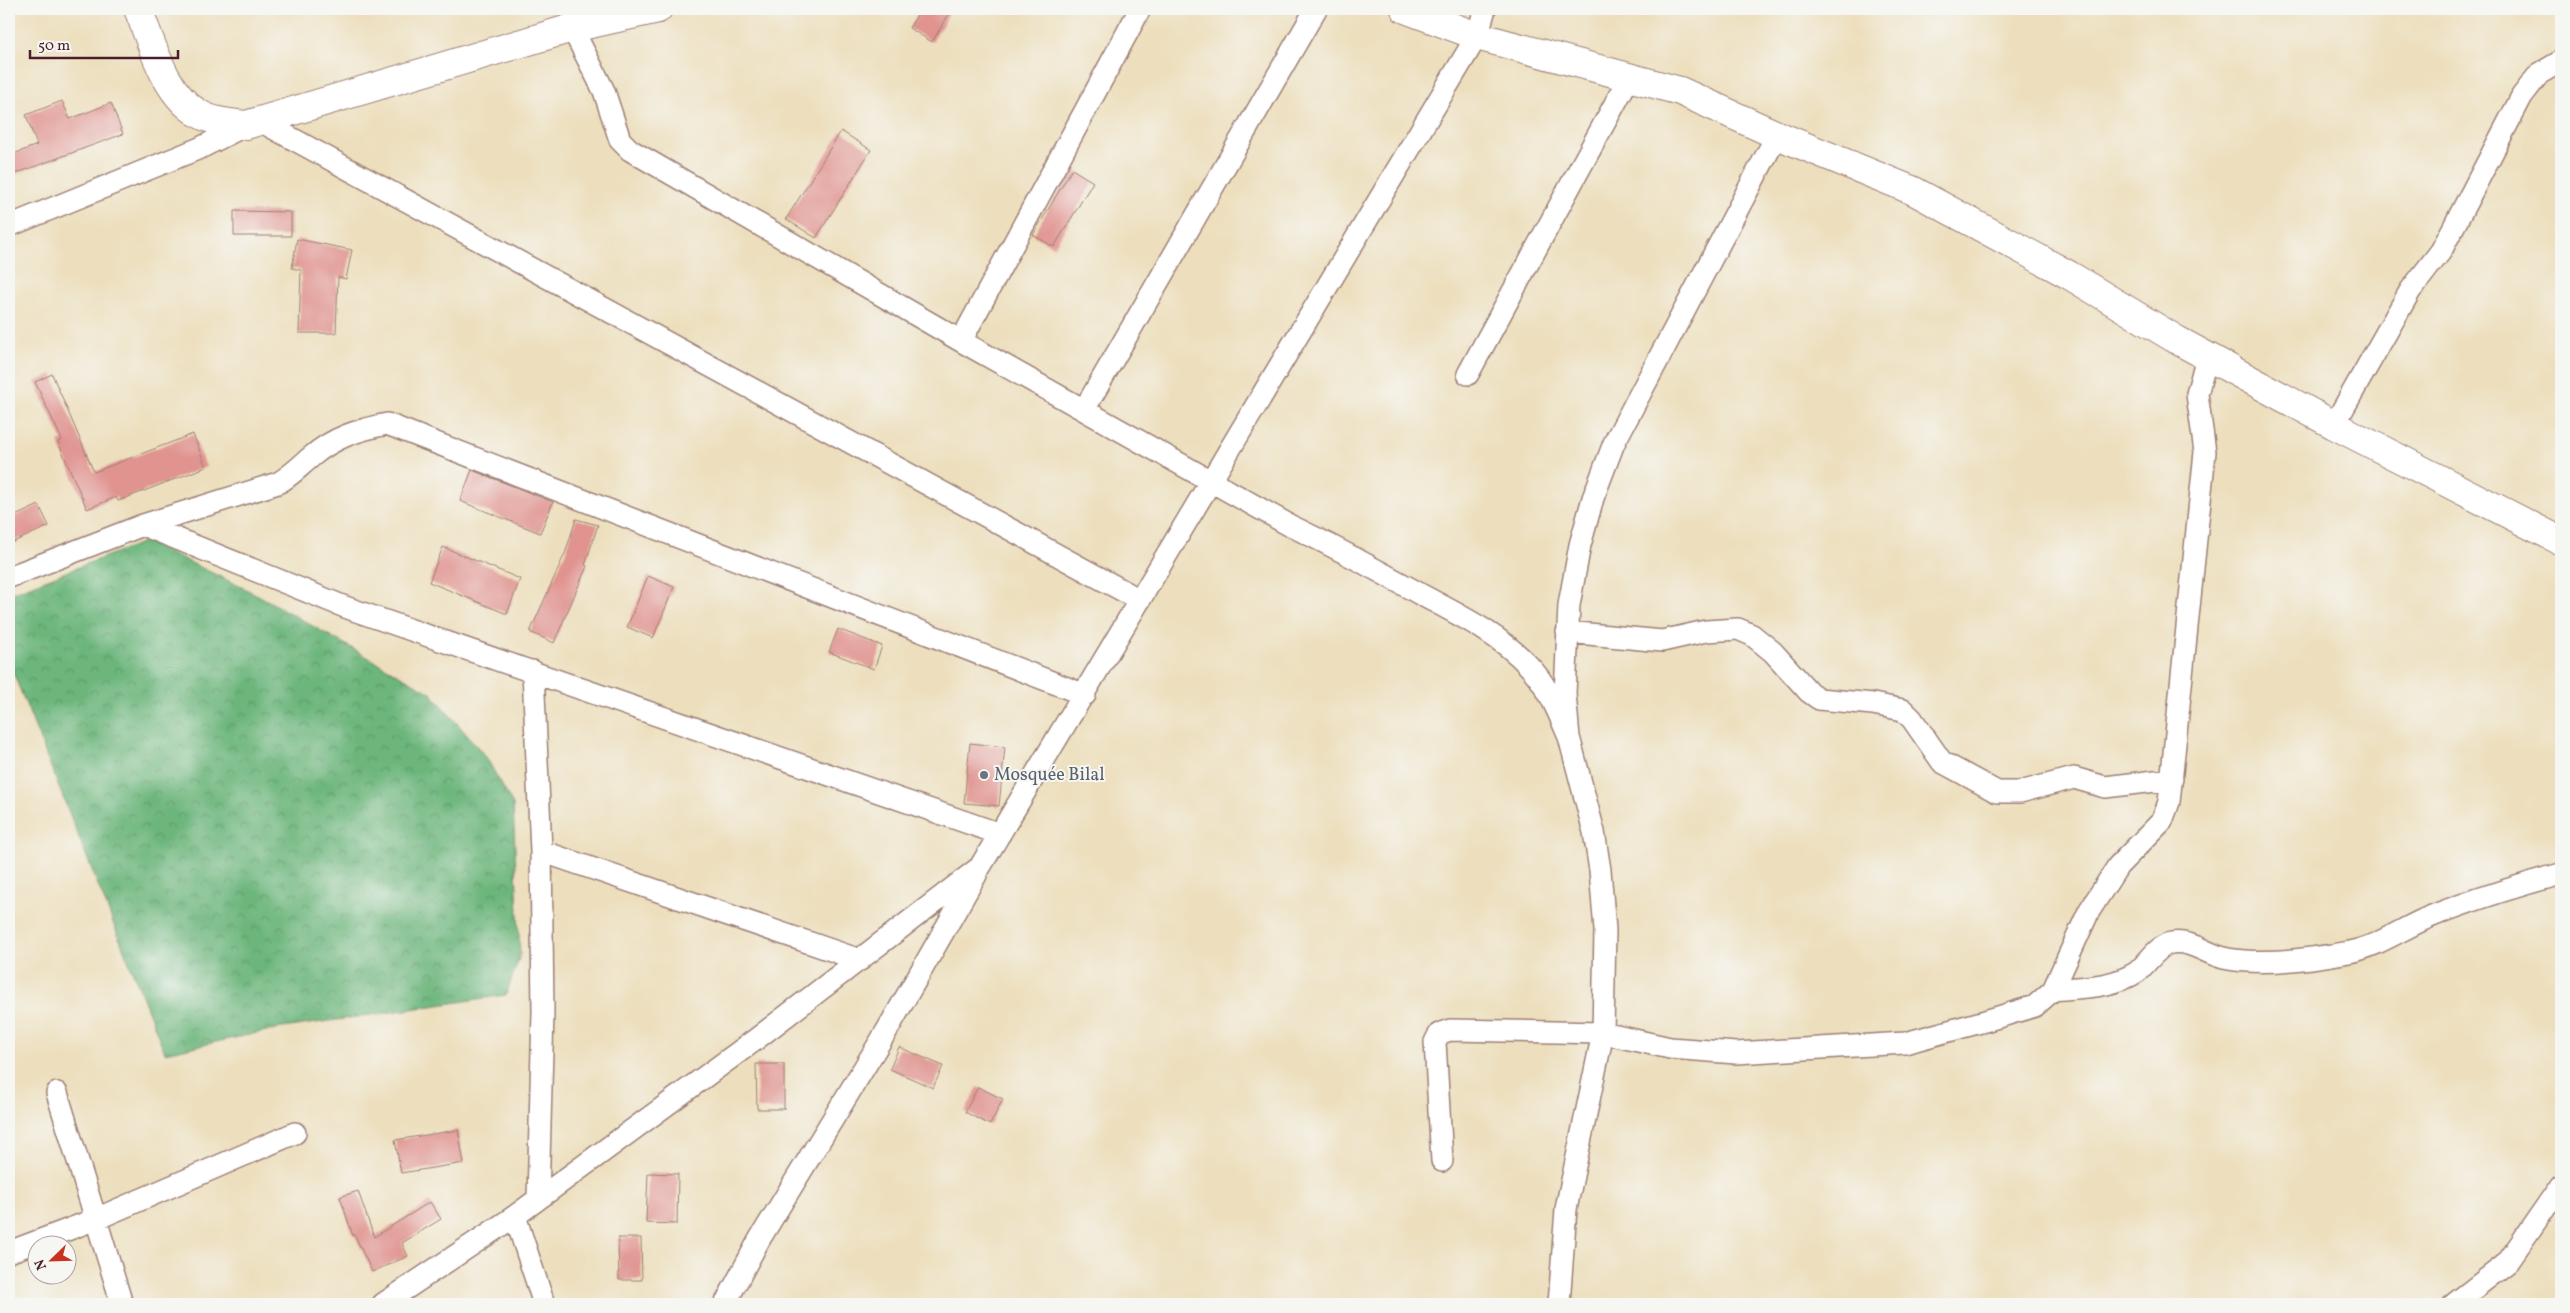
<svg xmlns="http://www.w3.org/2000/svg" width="2570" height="1313" font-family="Vollkorn,serif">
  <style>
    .forest { fill: url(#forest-crowns); stroke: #5b6a54 }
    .building { fill: #e0938f }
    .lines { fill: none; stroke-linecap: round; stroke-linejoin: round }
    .street-casing { stroke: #9c7f74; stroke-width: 24 }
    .secondary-casing { stroke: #9c7f74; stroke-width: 30 }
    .street { stroke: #fff; stroke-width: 21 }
    .secondary { stroke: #fff; stroke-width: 28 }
    .worship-dot { fill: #6b7280; stroke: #f6f6f2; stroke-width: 2 }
    .labels { text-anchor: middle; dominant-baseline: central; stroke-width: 4; stroke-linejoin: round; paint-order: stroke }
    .worship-label { font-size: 18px; fill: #5b616d; stroke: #f6f6f2; text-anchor: start }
  </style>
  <defs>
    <pattern id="forest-crowns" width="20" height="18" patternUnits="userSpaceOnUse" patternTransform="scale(1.25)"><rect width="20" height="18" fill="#6cb67c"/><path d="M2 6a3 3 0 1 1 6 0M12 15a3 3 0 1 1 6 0" fill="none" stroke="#5b9366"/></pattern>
  </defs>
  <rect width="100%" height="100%" fill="#f6f6f2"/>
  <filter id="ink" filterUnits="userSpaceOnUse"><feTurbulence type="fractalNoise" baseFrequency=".02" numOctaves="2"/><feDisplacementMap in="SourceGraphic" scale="10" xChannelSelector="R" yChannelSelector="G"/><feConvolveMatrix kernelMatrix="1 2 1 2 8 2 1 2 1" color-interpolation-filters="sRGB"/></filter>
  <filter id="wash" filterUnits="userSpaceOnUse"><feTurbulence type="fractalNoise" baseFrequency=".0096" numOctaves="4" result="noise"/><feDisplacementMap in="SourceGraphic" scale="20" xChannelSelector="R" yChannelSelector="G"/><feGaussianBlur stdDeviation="1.12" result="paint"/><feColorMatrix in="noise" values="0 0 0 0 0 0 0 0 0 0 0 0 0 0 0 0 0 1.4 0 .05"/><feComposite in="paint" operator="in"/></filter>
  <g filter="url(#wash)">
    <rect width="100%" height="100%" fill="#eddfbd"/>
    <!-- forest -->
    <path class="forest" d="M146,541L258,595L431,693L486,757L513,805L520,955L506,995L276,1029L165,1053L9,662V594Z"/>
    <g id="blocks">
      <!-- building -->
      <path class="building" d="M921,9H952L932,42L909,28Z
        M62,101L70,119L111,103L123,134L9,176V156L37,145L26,115Z
        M841,131L871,150L816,238L786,219Z
        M1072,169L1093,182L1054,247L1033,235Z
        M234,211L291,212V236H234Z
        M297,239L352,250L346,279L338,277L336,333H299L301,270L292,268Z
        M52,374L94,472L193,434L206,467L118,501L116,497L87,509L58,442L62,440L35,382Z
        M472,470L553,502L540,533L460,501Z
        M39,505L49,526L9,544V519Z
        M576,519L598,525L585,565L587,566L554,643L530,632L566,551Z
        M443,547L520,579L507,614L429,582Z
        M648,576L674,587L653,638L627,627Z
        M838,629L882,646L874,669L829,652Z
        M970,743L1005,747L999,806L964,803Z
        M899,1047L943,1066L933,1088L890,1069Z
        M756,1064H784V1109H757Z
        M978,1087L1003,1099L990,1125L965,1112Z
        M458,1130L464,1163L401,1173L395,1140Z
        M648,1173L678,1174L677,1224L646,1223Z
        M358,1191L374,1237L430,1202L441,1219L402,1243L408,1256L372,1272L355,1236H353L340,1197Z
        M618,1238H641L642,1280H619Z"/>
    </g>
  </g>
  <g filter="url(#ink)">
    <use href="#blocks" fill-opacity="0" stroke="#9c7f74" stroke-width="1"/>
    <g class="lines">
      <defs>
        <path id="street" d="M572,28L604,91L620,140L630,150L961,341L1289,525C1334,546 1377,570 1420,594C1457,614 1499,634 1528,665C1548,685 1558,712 1569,737
          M260,121L1140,600
          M9,226L200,148L246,125
          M961,341L1140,9
          M1468,374L1630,76
          M1084,410L1316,9
          M2334,425L2410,291L2441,251L2522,96L2539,74L2561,61
          M143,525L345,607L1000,834
          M9,577L143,525L278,483C291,476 300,466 311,457C334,437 358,430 387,424L1085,695
          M1567,632L1662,641L1706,631L1738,629L1752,635L1773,652L1809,692L1819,699L1873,704L1903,710L1912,719L1942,762L1997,792H2020L2074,778L2105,787L2172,779
          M533,671L541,851L543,1012L538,1199
          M541,851L860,960
          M2053,990C2081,987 2112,988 2137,972C2147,964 2158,945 2171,943C2191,939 2209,956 2228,959C2265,965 2312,959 2349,952C2378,947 2404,927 2432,916C2474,899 2517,886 2561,874
          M57,1093L122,1304
          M1442,1161L1435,1042L1439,1034L1450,1030L1603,1033L1670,1048L1736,1053L1905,1043L1985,1021L2035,1006L2053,990L2089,911L2118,866L2162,821L2169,802L2205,452L2197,394L2207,357
          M515,1216L544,1304
          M9,1252L96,1219L295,1133
          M383,1304L515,1216L755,1040L980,867L1477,36L1485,9
          M725,1304L759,1240L886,1032L976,875
          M1559,1304L1566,1209L1603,1033L1605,930L1600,870L1594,832L1569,737L1565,694L1569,605L1580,545L1593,498L1614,443L1777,135
          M2454,1304L2507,1263L2561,1185"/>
        <path id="secondary" d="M138,9C152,43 164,93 198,113C212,122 231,123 246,125L572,28L658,9
          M1405,9L1477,36L1680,91L1777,135L1914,191L2069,275L2177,340L2334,425L2561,541"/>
      </defs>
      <!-- street casing -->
      <use href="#street" class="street-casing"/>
      <!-- secondary casing -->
      <use href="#secondary" class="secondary-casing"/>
      <!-- street -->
      <use href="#street" class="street"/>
      <!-- secondary -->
      <use href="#secondary" class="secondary"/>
    </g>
  </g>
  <!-- markers -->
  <circle class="worship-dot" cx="984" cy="775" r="5"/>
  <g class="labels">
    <!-- worship labels -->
    <g class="worship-label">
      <text x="994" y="775">Mosquée Bilal</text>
    </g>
  </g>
  <!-- margin -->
  <rect width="2570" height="1313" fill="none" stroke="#f6f6f2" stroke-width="30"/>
  <!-- north arrow -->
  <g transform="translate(52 1260) rotate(247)"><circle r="24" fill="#f6f6f2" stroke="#b1a0a2"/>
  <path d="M0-4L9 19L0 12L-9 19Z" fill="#c8321e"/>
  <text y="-8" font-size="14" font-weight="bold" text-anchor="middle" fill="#4a1f2b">N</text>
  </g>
  <!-- scale -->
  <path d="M30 50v8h148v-8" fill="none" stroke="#4a1f2b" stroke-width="2.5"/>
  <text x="38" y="50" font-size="15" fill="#4a1f2b" stroke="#f6f6f2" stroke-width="4" paint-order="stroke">50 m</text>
</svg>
